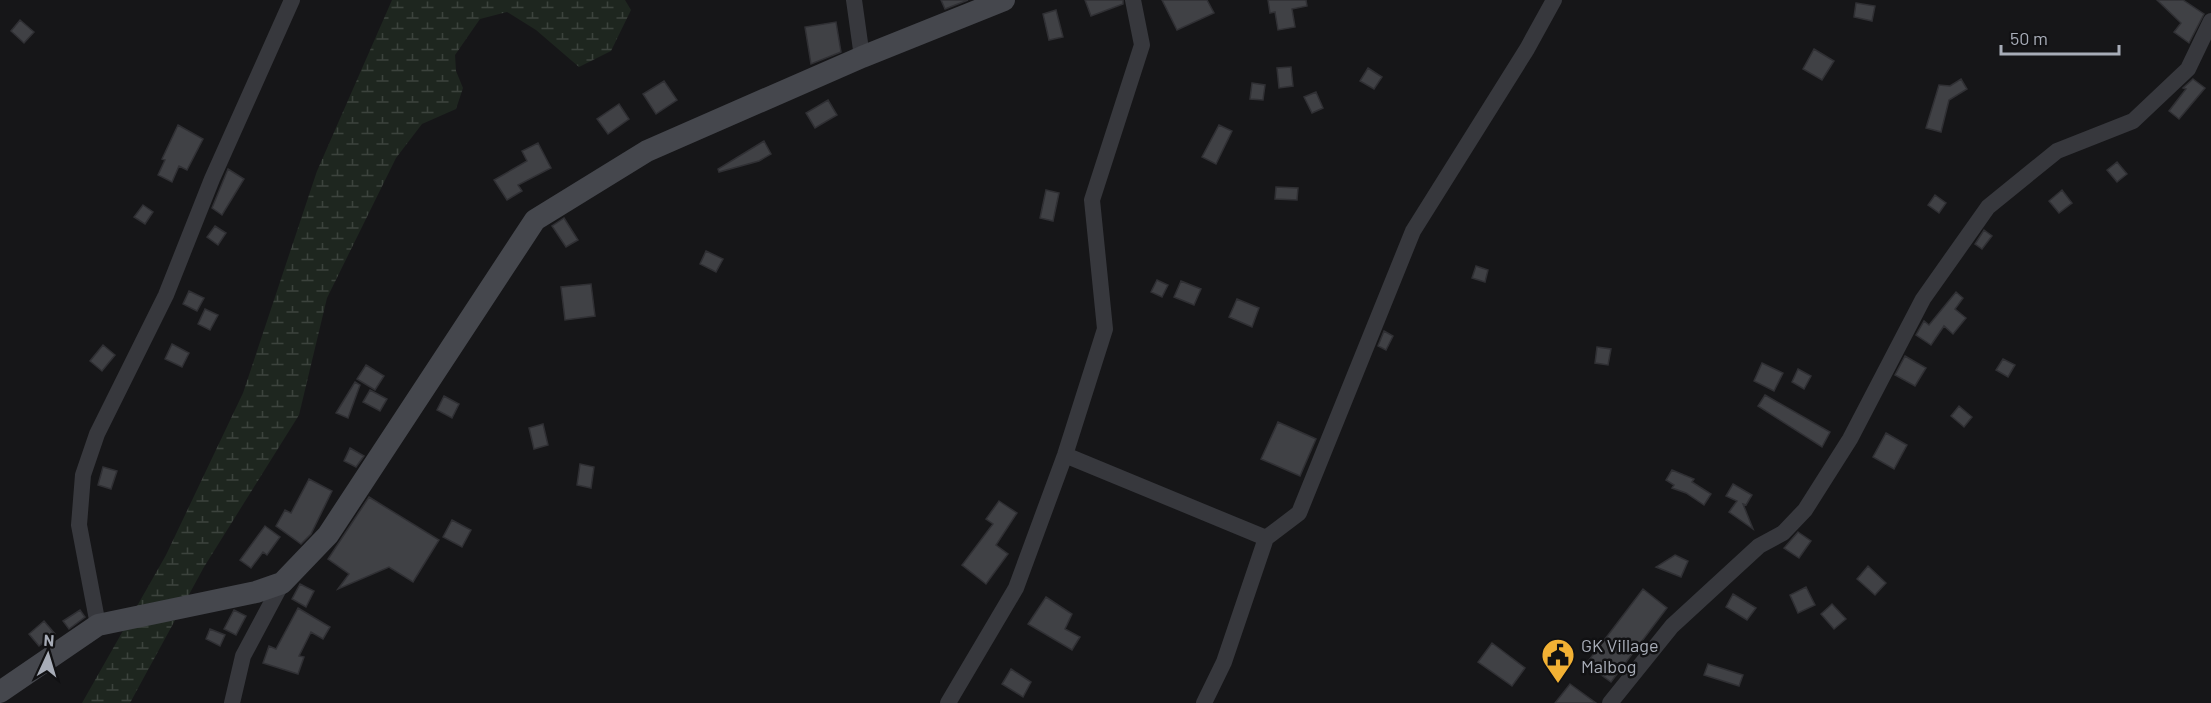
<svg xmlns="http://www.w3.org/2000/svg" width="2211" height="703" font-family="Barlow,sans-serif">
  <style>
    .wetland { fill: url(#wetland-marsh) }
    .building { fill: #404145; stroke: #303034; stroke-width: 1.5 }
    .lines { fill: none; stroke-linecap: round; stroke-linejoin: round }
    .street { stroke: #37383d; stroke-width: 16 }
    .secondary { stroke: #45474d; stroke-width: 22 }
    .labels { text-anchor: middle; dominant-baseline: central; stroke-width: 5; stroke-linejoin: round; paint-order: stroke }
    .poi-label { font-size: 18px; fill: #a8adb8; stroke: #111113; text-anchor: start }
  </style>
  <defs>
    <pattern id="wetland-marsh" width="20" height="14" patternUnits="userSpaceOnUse" patternTransform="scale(1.5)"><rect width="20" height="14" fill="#1e261f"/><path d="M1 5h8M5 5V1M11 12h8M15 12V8" fill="none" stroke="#3c433d"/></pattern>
  </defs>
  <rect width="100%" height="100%" fill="#161618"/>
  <!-- wetland -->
  <path class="wetland" d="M392,0H625L631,10L611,51L579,67L536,30L507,12L480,19L455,55L456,71L463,88L456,109L422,124L396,158L327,298L299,415L204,567L130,703H82L166,555L243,393L317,171Z"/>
  <!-- building -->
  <path class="building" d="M941,0H968L945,9Z
    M1085,0H1123V4L1091,16Z
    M1162,0H1207L1214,13L1177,30Z
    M1268,0H1306L1307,6L1292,9L1295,27L1278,30L1275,12L1270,13Z
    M2157,0H2183L2204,14L2189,43L2174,32L2181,23Z
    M1856,3L1875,6L1872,21L1854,17Z
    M1056,10L1063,37L1049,40L1043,14Z
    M20,20L34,32L24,43L11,31Z
    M836,22L841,52L811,64L805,27Z
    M1814,49L1834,61L1822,80L1803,69Z
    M1291,67L1293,86L1279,88L1277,68Z
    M1368,68L1382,77L1374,89L1360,81Z
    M1961,79L1967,89L1949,100L1941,132L1926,128L1939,85L1950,86Z
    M2193,79L2205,88L2179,119L2169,111L2186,89L2183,88Z
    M664,81L677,100L656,114L643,94Z
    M1252,83L1265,85L1263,100L1250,99Z
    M1316,92L1323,108L1312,113L1304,97Z
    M828,100L837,115L815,128L806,113Z
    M619,104L629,119L608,134L597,119Z
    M178,125L203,139L187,170L179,166L172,182L158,175L165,160L162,159Z
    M1219,125L1232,131L1216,164L1202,157Z
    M764,141L771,154L759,161L719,172L718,169Z
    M538,143L551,168L518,185L522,191L507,200L494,180L527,161L522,151Z
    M2117,162L2127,174L2117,182L2107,170Z
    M228,169L244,179L222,215L212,208Z
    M1276,187L1298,188L1297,200L1275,199Z
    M1046,190L1059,193L1053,221L1040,218Z
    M2062,190L2072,203L2059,213L2049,201Z
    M1935,195L1946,203L1939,213L1928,205Z
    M143,205L153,212L145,224L134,217Z
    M564,218L578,240L566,247L552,226Z
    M215,226L226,233L218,245L207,237Z
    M1984,230L1992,236L1982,249L1975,244Z
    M706,251L723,259L716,272L700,264Z
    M1476,266L1488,270L1485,282L1472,278Z
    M1157,280L1168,285L1162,297L1151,292Z
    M1181,281L1201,289L1194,305L1174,297Z
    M591,284L595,316L565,320L561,287Z
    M189,291L204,298L197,311L183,304Z
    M1956,292L1963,298L1955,309L1966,318L1953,334L1944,326L1931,345L1916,335L1924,321L1929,325Z
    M1237,299L1259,308L1252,327L1229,317Z
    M205,309L218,315L210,330L198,324Z
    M1384,331L1393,336L1386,350L1378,346Z
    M172,344L189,353L182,367L165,359Z
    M103,345L115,355L102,371L90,361Z
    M1597,347L1611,349L1608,365L1595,363Z
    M1905,356L1926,368L1915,386L1895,375Z
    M2003,359L2015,365L2008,377L1996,370Z
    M1762,363L1783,373L1774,391L1754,381Z
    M366,365L384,376L375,390L357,379Z
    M1798,369L1811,376L1804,389L1792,382Z
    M355,382L360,385L348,418L336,413Z
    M370,390L387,399L380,411L363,402Z
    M1765,395L1830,432L1822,447L1758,406Z
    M444,396L459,404L452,418L437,410Z
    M1959,406L1972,417L1964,427L1951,416Z
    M1278,422L1316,439L1300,476L1261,459Z
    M543,424L548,445L534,449L529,428Z
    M1886,433L1907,445L1894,469L1873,457Z
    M350,448L364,456L356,467L344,461Z
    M580,464L594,467L591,488L577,485Z
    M103,467L117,471L111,489L98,485Z
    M1672,470L1694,479L1692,482L1711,494L1704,505L1686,493L1672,488L1674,485L1666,480Z
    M309,479L332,491L311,534L301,544L276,526L285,510L291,513Z
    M1733,484L1752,495L1746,505L1743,504L1753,529L1729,512L1737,501L1726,496Z
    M369,497L439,540L413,582L389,567L338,589L349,574L328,559Z
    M999,501L1017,513L996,545L1008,554L986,584L962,565L993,524L986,519Z
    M452,520L471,530L462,547L443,537Z
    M265,526L280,537L267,555L263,552L251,568L240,560Z
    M1798,532L1811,541L1799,558L1784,548Z
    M1675,555L1688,561L1681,577L1656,567Z
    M1868,566L1886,583L1875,595L1857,579Z
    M300,584L314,591L306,607L292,599Z
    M1806,587L1815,605L1798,613L1790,595Z
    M1643,589L1667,608L1611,682L1586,664Z
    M1733,594L1756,608L1747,620L1726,607Z
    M1046,597L1072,614L1065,629L1080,637L1072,650L1028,624Z
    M1832,604L1846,619L1834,629L1821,614Z
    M298,608L330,627L323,639L311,632L299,656L304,657L298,674L263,663L269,646L276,649Z
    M80,610L85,617L69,629L63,621Z
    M234,610L246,616L236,635L224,629Z
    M44,621L55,634L39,646L29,634Z
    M210,629L225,635L220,646L206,639Z
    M1492,643L1525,668L1512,686L1478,662Z
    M1708,664L1743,675L1739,686L1704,675Z
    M1011,669L1031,682L1023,697L1002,684Z
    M1570,684L1596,703H1555Z"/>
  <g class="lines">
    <!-- street -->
    <path class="street" d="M854,0L862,57
      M1065,455L1266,538L1224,662L1204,703
      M1266,538L1299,513L1413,231L1527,49L1554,0
      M98,625L79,525L83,475L97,434L166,295L212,179L292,0
      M232,703L243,656L282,583
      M948,703L1016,588L1065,455L1105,329L1092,200L1142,45L1133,0
      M1610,703L1672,626L1759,546L1783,533L1805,510L1850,439L1923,299L1988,207L2057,151L2133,121L2188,69L2211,21"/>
    <!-- secondary -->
    <path class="secondary" d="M0,692L98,625L256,592L282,583L328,535L535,220L647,151L862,57L1004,0"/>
  </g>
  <!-- icons -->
  <defs>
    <symbol id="civic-pin" viewBox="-11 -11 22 30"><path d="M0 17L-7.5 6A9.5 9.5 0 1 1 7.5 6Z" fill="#f2b134" stroke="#111113"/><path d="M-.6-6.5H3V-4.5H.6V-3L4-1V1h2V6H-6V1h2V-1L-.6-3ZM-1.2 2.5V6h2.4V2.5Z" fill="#111"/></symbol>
  </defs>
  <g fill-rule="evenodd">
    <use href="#civic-pin" x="1539" y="636" width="38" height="52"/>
  </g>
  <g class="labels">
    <!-- poi labels -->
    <g class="poi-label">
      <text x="1581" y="645">GK Village<tspan x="1581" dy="21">Malbog</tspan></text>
    </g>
  </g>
  <!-- north arrow -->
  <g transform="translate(48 655) rotate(4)" stroke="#111113" stroke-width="4.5" paint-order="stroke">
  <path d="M0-4.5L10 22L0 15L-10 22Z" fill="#a8adb8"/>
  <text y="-9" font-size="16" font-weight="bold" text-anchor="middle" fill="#a8adb8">N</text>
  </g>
  <!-- scale -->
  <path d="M2001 45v9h118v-9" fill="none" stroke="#a8adb8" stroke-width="3"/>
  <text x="2010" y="45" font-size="18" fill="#a8adb8" stroke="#111113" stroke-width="4.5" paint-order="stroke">50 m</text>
</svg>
